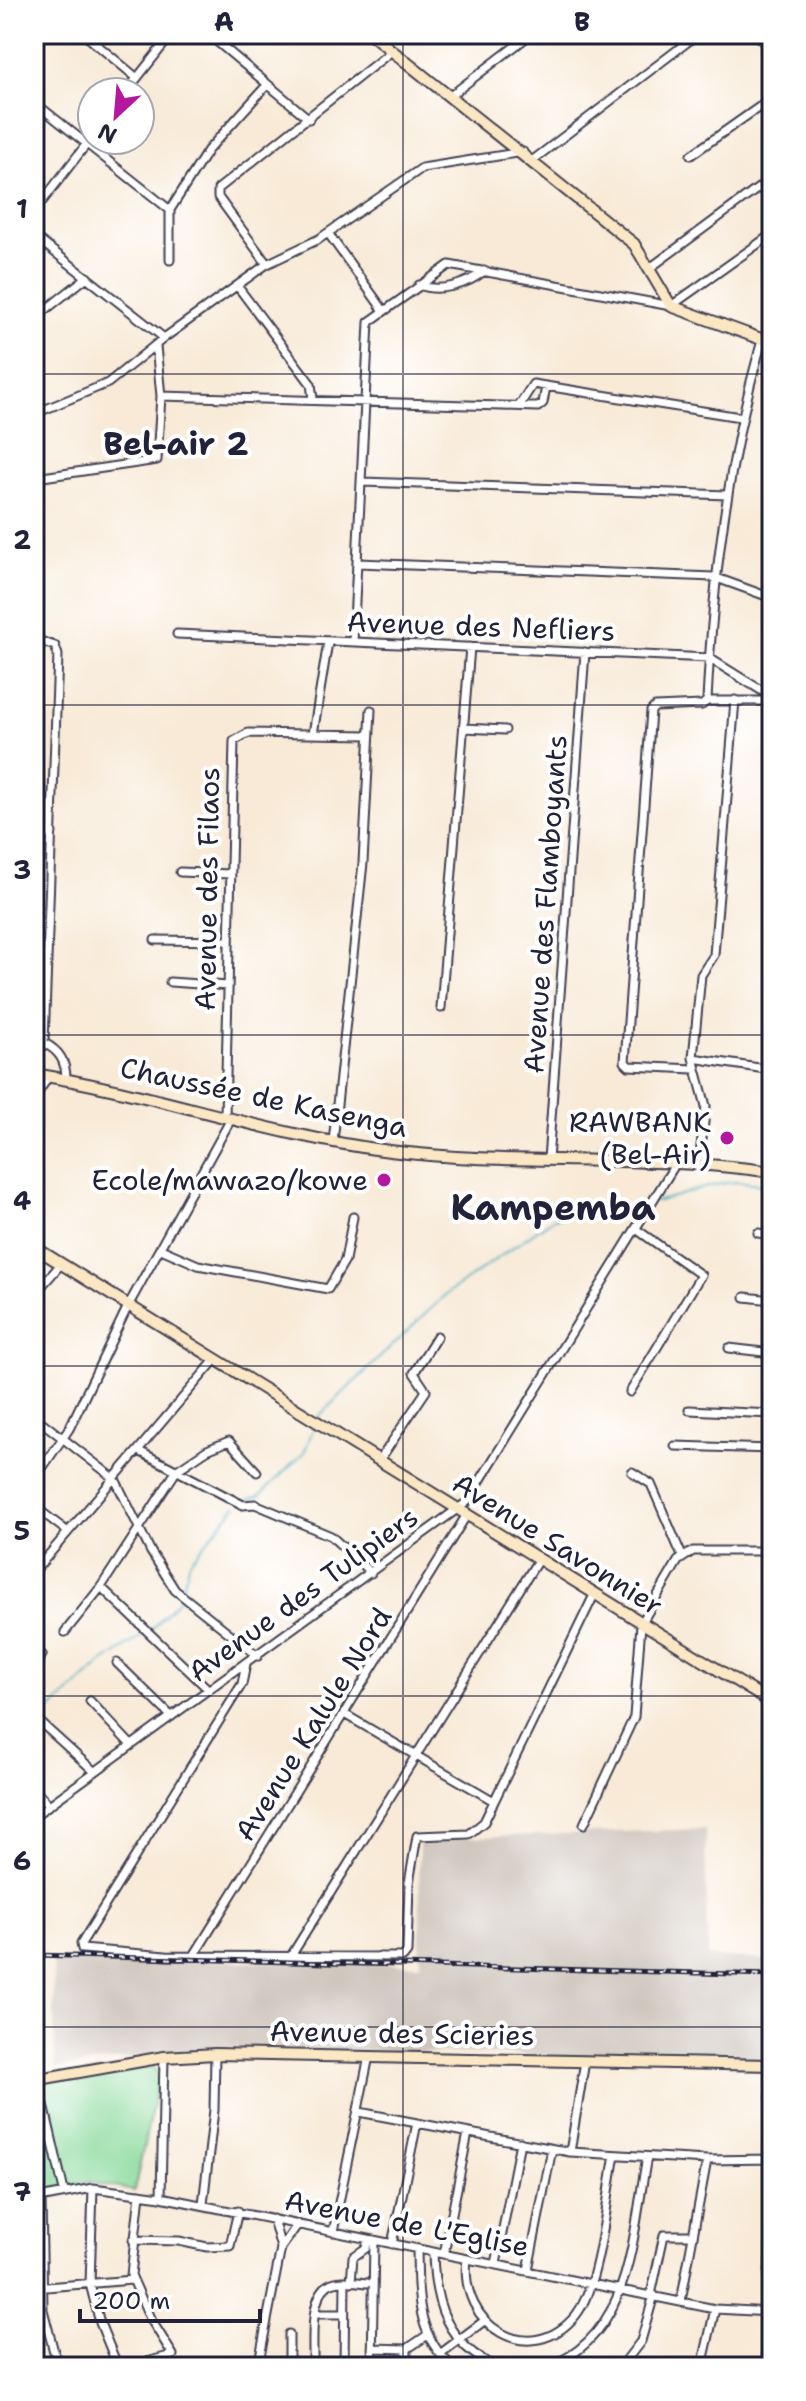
<svg xmlns="http://www.w3.org/2000/svg" width="806" height="2401" font-family="'Shantell Sans',sans-serif">
  <style>
    .industrial { fill: #ccc2b9 }
    .green { fill: #87d99a; stroke: #547e6a; stroke-width: 2 }
    .lines { fill: none; stroke-linecap: round; stroke-linejoin: round }
    .stream { stroke: #46adc5; stroke-width: 2 }
    .street-casing { stroke: #424052; stroke-width: 11 }
    .secondary-casing { stroke: #424052; stroke-width: 14 }
    .street { stroke: #fff; stroke-width: 7 }
    .secondary { stroke: #fbe7c3; stroke-width: 10 }
    .rail-casing { stroke: #22223b; stroke-width: 5 }
    .rail { stroke: #fff; stroke-width: 2; stroke-dasharray: 6; stroke-linecap: butt }
    .grid { fill: none; stroke: #22223b; stroke-width: 2; stroke-opacity: 0.55 }
    .poi-dot { fill: #b5179e; stroke: #fff; stroke-width: 3 }
    .labels { text-anchor: middle; dominant-baseline: central; stroke-width: 8; stroke-linejoin: round; paint-order: stroke }
    .street-label { font-size: 28px; fill: #22223b; stroke: #fff }
    .poi-label { font-size: 28px; fill: #22223b; stroke: #fff; text-anchor: end }
    .quarter-label { font-size: 32px; font-weight: bold; fill: #22223b; stroke: #fff }
    .district-label { font-size: 36px; font-weight: bold; fill: #22223b; stroke: #fff }
    .neatline { fill: none; stroke: #22223b; stroke-width: 3 }
    .grid-label { font-size: 26px; text-anchor: middle; font-weight: bold; fill: #22223b }
  </style>
  <rect width="100%" height="100%" fill="#fff"/>
  <filter id="ink" filterUnits="userSpaceOnUse"><feTurbulence type="fractalNoise" baseFrequency=".0125" numOctaves="2"/><feDisplacementMap in="SourceGraphic" scale="16" xChannelSelector="R" yChannelSelector="G"/><feConvolveMatrix kernelMatrix="1 2 1 2 8 2 1 2 1" color-interpolation-filters="sRGB"/></filter>
  <filter id="wash" filterUnits="userSpaceOnUse"><feTurbulence type="fractalNoise" baseFrequency=".006" numOctaves="4" result="noise"/><feDisplacementMap in="SourceGraphic" scale="32" xChannelSelector="R" yChannelSelector="G"/><feGaussianBlur stdDeviation="1.8" result="paint"/><feColorMatrix in="noise" values="0 0 0 0 0 0 0 0 0 0 0 0 0 0 0 0 0 1.4 0 .05"/><feComposite in="paint" operator="in"/></filter>
  <g filter="url(#wash)">
    <rect width="100%" height="100%" fill="#f8ead7"/>
    <!-- industrial -->
    <path class="industrial" d="M705,1829L708,1957L772,1960V2061L208,2047L55,2069L53,1959L420,1964L419,1839Z"/>
    <!-- green -->
    <path class="green" d="M129,2066L154,2068L159,2076L134,2191L89,2182L34,2193V2084Z"/>
    <g class="lines">
      <!-- stream -->
      <path class="stream" d="M654,1202C690,1195 739,1168 772,1191
        M318,1417L445,1295L553,1219L648,1203
        M245,1501L259,1496L304,1453L314,1427
        M181,1593L190,1561L236,1506
        M151,1630L179,1599
        M47,1713L102,1663L146,1633"/>
    </g>
  </g>
  <g filter="url(#ink)">
    <g class="lines">
      <defs>
        <path id="street" d="M84,34L137,78
          M208,34L309,119
          M757,34L772,53
          M126,92L172,34
          M450,96L531,34
          M34,102L170,210
          M691,155L772,98
          M533,160L698,34
          M34,212L92,137
          M328,233L384,311
          M34,236L164,338
          M170,260V210L208,150L267,85
          M267,264L218,197V189L393,50
          M650,268L772,178
          M419,285C439,293 467,285 484,271
          M238,287L311,384L313,399
          M34,319L87,277
          M161,396L538,407L543,403L546,386
          M519,406L533,384L740,417
          M34,414L108,383L164,338L267,264L319,239L422,168L523,152
          M363,482L728,495
          M34,518L36,478L157,460L161,396L156,346
          M358,563L714,577L772,598
          M177,634L709,658L772,697
          M34,639L55,646L58,655L44,1043
          M353,642L369,322L449,265L671,306L772,234
          M707,701C713,577 728,460 762,340
          M464,728L505,730
          M313,734L328,642
          M34,832L52,833
          M180,872L231,874
          M155,940L229,941
          M170,982L228,986
          M441,1008L470,647
          M34,1047L44,1043C60,1051 66,1062 66,1079
          M693,1058L772,1070
          M694,1069L629,1066L625,1062L651,711L655,707L702,705L707,701H772
          M34,1099L48,1077
          M225,1117L234,741L248,733L369,735
          M333,1142L363,863L371,710
          M548,1160L585,652
          M699,1162L706,1106L693,1058L701,975L714,955L735,700
          M758,1233L772,1235
          M161,1249L198,1265L328,1289L345,1260L353,1217
          M34,1295L61,1264
          M745,1297L772,1300
          M729,1348L772,1353
          M630,1392L701,1275L636,1229
          M689,1410L772,1414
          M34,1416L115,1479L151,1552L175,1590L258,1656
          M675,1446L772,1449
          M139,1451L243,1505L255,1504L331,1536L371,1573
          M379,1461L426,1391L414,1373L437,1336
          M632,1472L651,1484L682,1556
          M34,1480L69,1429L128,1306L231,1119
          M34,1506L68,1532
          M34,1572L215,1360
          M101,1587L209,1690
          M65,1632L101,1587L177,1470L207,1450L229,1441L257,1472
          M34,1647L42,1655L34,1666
          M117,1663L171,1716
          M246,1664L242,1684L81,1944L82,1949L166,1956L403,1957L407,1952L409,1883L417,1836L469,1834L484,1822L594,1595
          M90,1701L131,1745
          M346,1715L494,1801
          M41,1723L95,1772
          M34,1788L49,1805
          M34,1816L467,1502L676,1163
          M584,1824L634,1717L641,1624L678,1561L693,1551H772
          M195,1954L466,1516
          M291,1956L538,1560
          M38,2079L64,2191
          M359,2112L570,2152L707,2160L772,2159
          M570,2152L585,2061
          M93,2188L90,2284L100,2323L118,2367
          M41,2197L43,2310L58,2367
          M161,2197L164,2057
          M34,2199L93,2188L161,2197L715,2309L772,2312
          M203,2204L214,2110L215,2054
          M273,2219L281,2248
          M333,2232L369,2056
          M133,2240L179,2241L207,2247L230,2246L238,2211
          M392,2244L417,2123
          M417,2249C418,2294 416,2336 453,2367
          M433,2252C434,2304 447,2345 497,2367
          M444,2254L468,2133
          M467,2259C458,2325 530,2371 576,2315C600,2285 607,2195 615,2155
          M496,2264L520,2142
          M528,2270L552,2149
          M351,2282L353,2257L366,2248L368,2239
          M34,2288L132,2280
          M651,2295L664,2235H693
          M681,2301L707,2160
          M315,2314H344
          M372,2348L407,2349
          M440,2354L484,2321
          M127,2367L173,2355L150,2318L131,2275L140,2194
          M258,2367L281,2248L298,2224
          M289,2367V2334
          M313,2367C314,2345 308,2300 328,2285C338,2278 356,2282 367,2283
          M344,2367L345,2282
          M372,2367L374,2240
          M407,2367V2349L426,2336
          M547,2367C633,2336 632,2234 647,2157
          M621,2367L641,2341L654,2295
          M702,2367L715,2309
          M766,2367L771,2219V2065"/>
        <path id="secondary" d="M371,34L634,244L671,306L772,343
          M34,1074C154,1093 270,1136 390,1151C517,1167 645,1153 772,1172
          M34,1247L772,1703
          M34,2080L164,2057L215,2054L772,2065"/>
      </defs>
      <!-- street casing -->
      <use href="#street" class="street-casing"/>
      <!-- secondary casing -->
      <use href="#secondary" class="secondary-casing"/>
      <!-- street -->
      <use href="#street" class="street"/>
      <!-- secondary -->
      <use href="#secondary" class="secondary"/>
      <defs>
        <path id="rail" d="M34,1955L772,1975"/>
      </defs>
      <!-- rail casing -->
      <use href="#rail" class="rail-casing"/>
      <!-- rail -->
      <use href="#rail" class="rail"/>
    </g>
  </g>
  <!-- grid -->
  <path class="grid" d="M403,34V2367M34,374H772M34,705H772M34,1035H772M34,1366H772M34,1696H772M34,2027H772"/>
  <!-- markers -->
  <g class="poi-dot">
    <circle cx="727" cy="1138" r="8"/>
    <circle cx="384" cy="1180" r="8"/>
  </g>
  <g class="labels">
    <!-- street labels -->
    <g class="street-label">
      <text transform="translate(481 626) rotate(2)">Avenue des Nefliers</text>
      <text transform="translate(207 889) rotate(-89)">Avenue des Filaos</text>
      <text transform="translate(545 904) rotate(-86)">Avenue des Flamboyants</text>
      <text transform="translate(264 1097) rotate(12)">Chaussée de Kasenga</text>
      <text transform="translate(558 1544) rotate(32)">Avenue Savonnier</text>
      <text transform="translate(303 1594) rotate(-36)">Avenue des Tulipiers</text>
      <text transform="translate(313 1724) rotate(-58)">Avenue Kalule Nord</text>
      <text transform="translate(402 2033) rotate(1)">Avenue des Scieries</text>
      <text transform="translate(407 2223) rotate(11)">Avenue de L'Eglise</text>
    </g>
    <!-- poi labels -->
    <g class="poi-label">
      <text x="711" y="1122">RAWBANK<tspan x="711" dy="32">(Bel-Air)</tspan></text>
      <text x="368" y="1180">Ecole/mawazo/kowe</text>
    </g>
    <!-- quarter labels -->
    <g class="quarter-label">
      <text x="176" y="443">Bel-air 2</text>
    </g>
    <!-- district labels -->
    <g class="district-label">
      <text x="553" y="1207">Kampemba</text>
    </g>
  </g>
  <!-- margin -->
  <rect width="806" height="2401" fill="none" stroke="#fff" stroke-width="88"/>
  <!-- north arrow -->
  <g transform="translate(116 116) rotate(206)"><circle r="38" fill="#ffffff" stroke="#a7a7b1" stroke-width="2"/>
  <path d="M0-6L14 30L0 20L-14 30Z" fill="#b5179e"/>
  <text y="-12" font-size="22" font-weight="bold" text-anchor="middle" fill="#22223b">N</text>
  </g>
  <!-- scale -->
  <path d="M80 2309v12h180v-12" fill="none" stroke="#22223b" stroke-width="4"/>
  <text x="92" y="2309" font-size="24" fill="#22223b" stroke="#ffffff" stroke-width="6" paint-order="stroke">200 m</text>
  <rect x="44" y="44" width="718" height="2313" class="neatline"/>
  <g class="grid-label">
    <text x="224" y="31">A</text>
    <text x="582" y="31">B</text>
    <text x="22" y="218">1</text>
    <text x="22" y="549">2</text>
    <text x="22" y="879">3</text>
    <text x="22" y="1210">4</text>
    <text x="22" y="1540">5</text>
    <text x="22" y="1870">6</text>
    <text x="22" y="2201">7</text>
  </g>
</svg>
